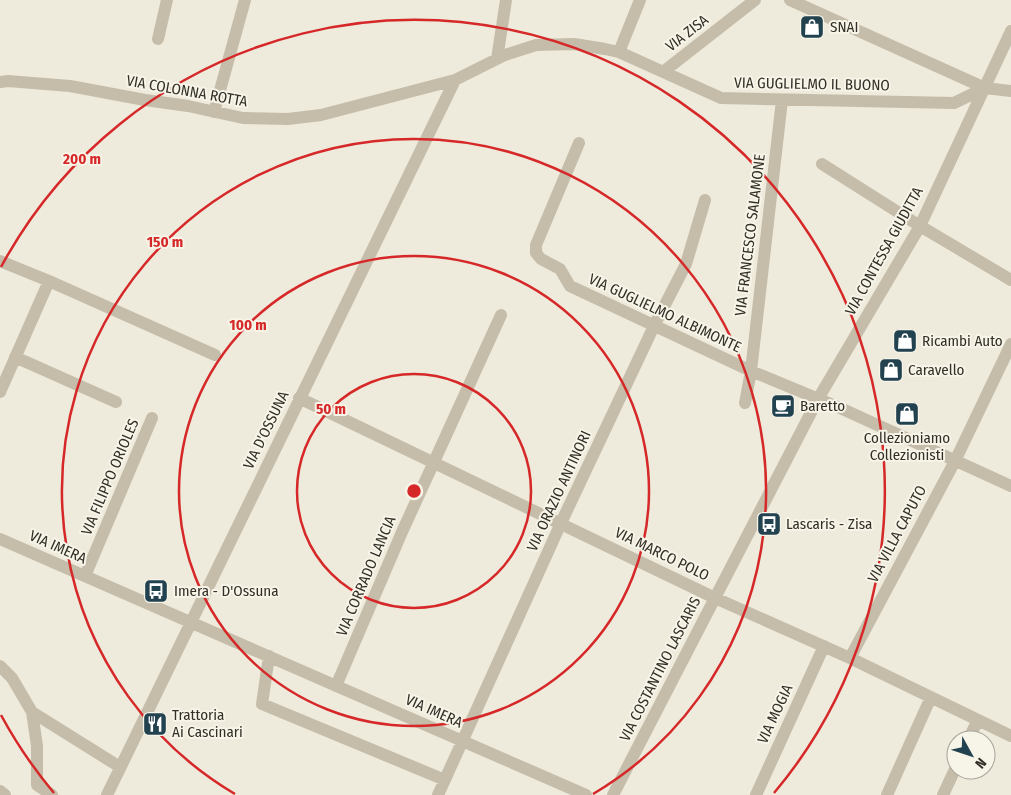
<svg xmlns="http://www.w3.org/2000/svg" width="1011" height="795" font-family="'Fira Sans Condensed',sans-serif">
  <style>
    .lines { fill: none; stroke-linecap: round; stroke-linejoin: round }
    .minor { stroke: #c5bdaa; stroke-width: 12 }
    .ring { fill: none; stroke: #d62828; stroke-width: 2.5 }
    .labels { text-anchor: middle; dominant-baseline: central; stroke-width: 4; stroke-linejoin: round; paint-order: stroke }
    .poi-label { font-size: 15px; fill: #332f28; stroke: #f7f4e8; text-anchor: start }
    .street-label { font-size: 15px; fill: #332f28; stroke: #f7f4e8 }
    .centre { fill: #d62828; stroke: #f7f4e8; stroke-width: 2.5 }
    .ring-label { font-size: 15px; text-anchor: middle; font-weight: bold; fill: #d62828; stroke: #f7f4e8; stroke-width: 4; stroke-linejoin: round; paint-order: stroke }
  </style>
  <rect width="100%" height="100%" fill="#eeeadc"/>
  <g class="lines">
    <!-- minor -->
    <path class="minor" d="M790,0L985,88
      M158,39L167,0
      M619,52L640,0
      M497,59L506,0
      M663,72L755,0
      M0,82L8,81L70,86L145,100L188,106L243,118L288,119L321,115L455,80L505,55L536,45L574,44L605,49L619,52L721,98L954,103L985,88L1011,91
      M214,112L245,0
      M579,143L536,245V253L541,259L560,269L570,286L751,371L838,407L1011,486
      M822,164L920,226L1011,280
      M0,261L49,281L215,355
      M15,357L116,402
      M0,392L49,281
      M299,398L715,598L850,658L1011,736
      M745,403L751,371L782,100
      M0,539L586,795
      M85,576L152,418
      M269,656L262,704L445,780
      M850,658L955,461L1011,344
      M0,666L12,678L32,712L37,746V785L52,795
      M336,686L402,532L501,315
      M32,712L120,767
      M968,740L978,720
      M0,791L5,795
      M107,795L455,80
      M438,795L561,523L654,326L686,264L705,200
      M613,795L818,399L920,226L1011,31
      M756,795L824,646
      M887,795L931,697
      M943,795L956,767"/>
  </g>
  <!-- distance rings -->
  <g class="ring">
    <circle cx="414" cy="491" r="117"/>
    <circle cx="414" cy="491" r="235"/>
    <path d="M235 794A352 352 0 1 1 593 794"/>
    <path d="M54 793A470 470 0 0 1 1 715M1 267A470 470 0 1 1 774 793"/>
  </g>
  <!-- icons -->
  <defs>
    <symbol id="shop-square" viewBox="-11 -11 22 22"><rect x="-9" y="-9" width="18" height="18" rx="4" fill="#234250" stroke="#f7f4e8"/><path d="M-5-2.5h2.3a2.7 3.5 0 0 1 5.4 0H5L5.5 6h-11ZM-1.5-2.5h3a1.5 2.3 0 0 0-3 0Z" fill="#fff"/></symbol>
    <symbol id="cafe-square" viewBox="-11 -11 22 22"><rect x="-9" y="-9" width="18" height="18" rx="4" fill="#234250" stroke="#f7f4e8"/><path d="M-5.5-4.5H6V0H3Q3 3.5 0 3.5H-2.5Q-5.5 3.5-5.5 0ZM3-3.2v2h1.7v-2ZM-6 4.5H4V6H-6Z" fill="#fff"/></symbol>
    <symbol id="bus-square" viewBox="-11 -11 22 22"><rect x="-9" y="-9" width="18" height="18" rx="4" fill="#234250" stroke="#f7f4e8"/><path d="M-5-6H5V4H4V6H2V4H-2V6H-4V4H-5ZM-3.5-4V0h7V-4ZM-3.5 1.2v1.5H-2V1.2ZM2 1.2v1.5H3.5V1.2Z" fill="#fff"/></symbol>
    <symbol id="restaurant-square" viewBox="-11 -11 22 22"><rect x="-9" y="-9" width="18" height="18" rx="4" fill="#234250" stroke="#f7f4e8"/><path d="M-5-6h1v4h1v-4h1v4h1v-4h1v5L-1.5 .5V6h-2V.5L-5-1ZM5-6V6H3V1.5H1.5Q1.5-4 5-6Z" fill="#fff"/></symbol>
  </defs>
  <g fill-rule="evenodd">
    <use href="#shop-square" x="798" y="13" width="28" height="28"/>
    <use href="#shop-square" x="891" y="327" width="28" height="28"/>
    <use href="#shop-square" x="877" y="356" width="28" height="28"/>
    <use href="#cafe-square" x="769" y="392" width="28" height="28"/>
    <use href="#shop-square" x="893" y="400" width="28" height="28"/>
    <use href="#bus-square" x="755" y="510" width="28" height="28"/>
    <use href="#bus-square" x="142" y="577" width="28" height="28"/>
    <use href="#restaurant-square" x="141" y="710" width="28" height="28"/>
  </g>
  <g class="labels">
    <!-- poi labels -->
    <g class="poi-label">
      <text x="830" y="27">SNAI</text>
      <text x="922" y="341">Ricambi Auto</text>
      <text x="908" y="370">Caravello</text>
      <text x="800" y="406">Baretto</text>
      <text x="907" y="438" text-anchor="middle">Collezioniamo<tspan x="907" dy="17">Collezionisti</tspan></text>
      <text x="786" y="524">Lascaris - Zisa</text>
      <text x="174" y="591">Imera - D'Ossuna</text>
      <text x="172" y="715">Trattoria<tspan x="172" dy="17">Ai Cascinari</tspan></text>
    </g>
    <!-- street labels -->
    <g class="street-label">
      <text transform="translate(687 33) rotate(-38)">VIA ZISA</text>
      <text transform="translate(812 84) rotate(1)">VIA GUGLIELMO IL BUONO</text>
      <text transform="translate(187 91) rotate(10)">VIA COLONNA ROTTA</text>
      <text transform="translate(750 235) rotate(-83)">VIA FRANCESCO SALAMONE</text>
      <text transform="translate(884 251) rotate(-61)">VIA CONTESSA GIUDITTA</text>
      <text transform="translate(665 313) rotate(25)">VIA GUGLIELMO ALBIMONTE</text>
      <text transform="translate(266 430) rotate(-64)">VIA D'OSSUNA</text>
      <text transform="translate(110 477) rotate(-67)">VIA FILIPPO ORIOLES</text>
      <text transform="translate(559 491) rotate(-65)">VIA ORAZIO ANTINORI</text>
      <text transform="translate(897 534) rotate(-62)">VIA VILLA CAPUTO</text>
      <text transform="translate(58 547) rotate(24)">VIA IMERA</text>
      <text transform="translate(662 554) rotate(26)">VIA MARCO POLO</text>
      <text transform="translate(366 576) rotate(-67)">VIA CORRADO LANCIA</text>
      <text transform="translate(660 669) rotate(-63)">VIA COSTANTINO LASCARIS</text>
      <text transform="translate(434 711) rotate(24)">VIA IMERA</text>
      <text transform="translate(775 714) rotate(-65)">VIA MOGIA</text>
    </g>
  </g>
  <circle cx="414" cy="491" r="8" class="centre"/>
  <g class="ring-label">
    <text x="82" y="164">200 m</text>
    <text x="165" y="247">150 m</text>
    <text x="248" y="330">100 m</text>
    <text x="331" y="414">50 m</text>
  </g>
  <!-- north arrow -->
  <g transform="translate(971 755) rotate(130)"><circle r="24" fill="#f7f4e8" stroke="#a9a59b"/>
  <path d="M0-4L9 19L0 12L-9 19Z" fill="#234250"/>
  <text y="-8" font-size="14" font-weight="bold" text-anchor="middle" fill="#332f28">N</text>
  </g>
</svg>
